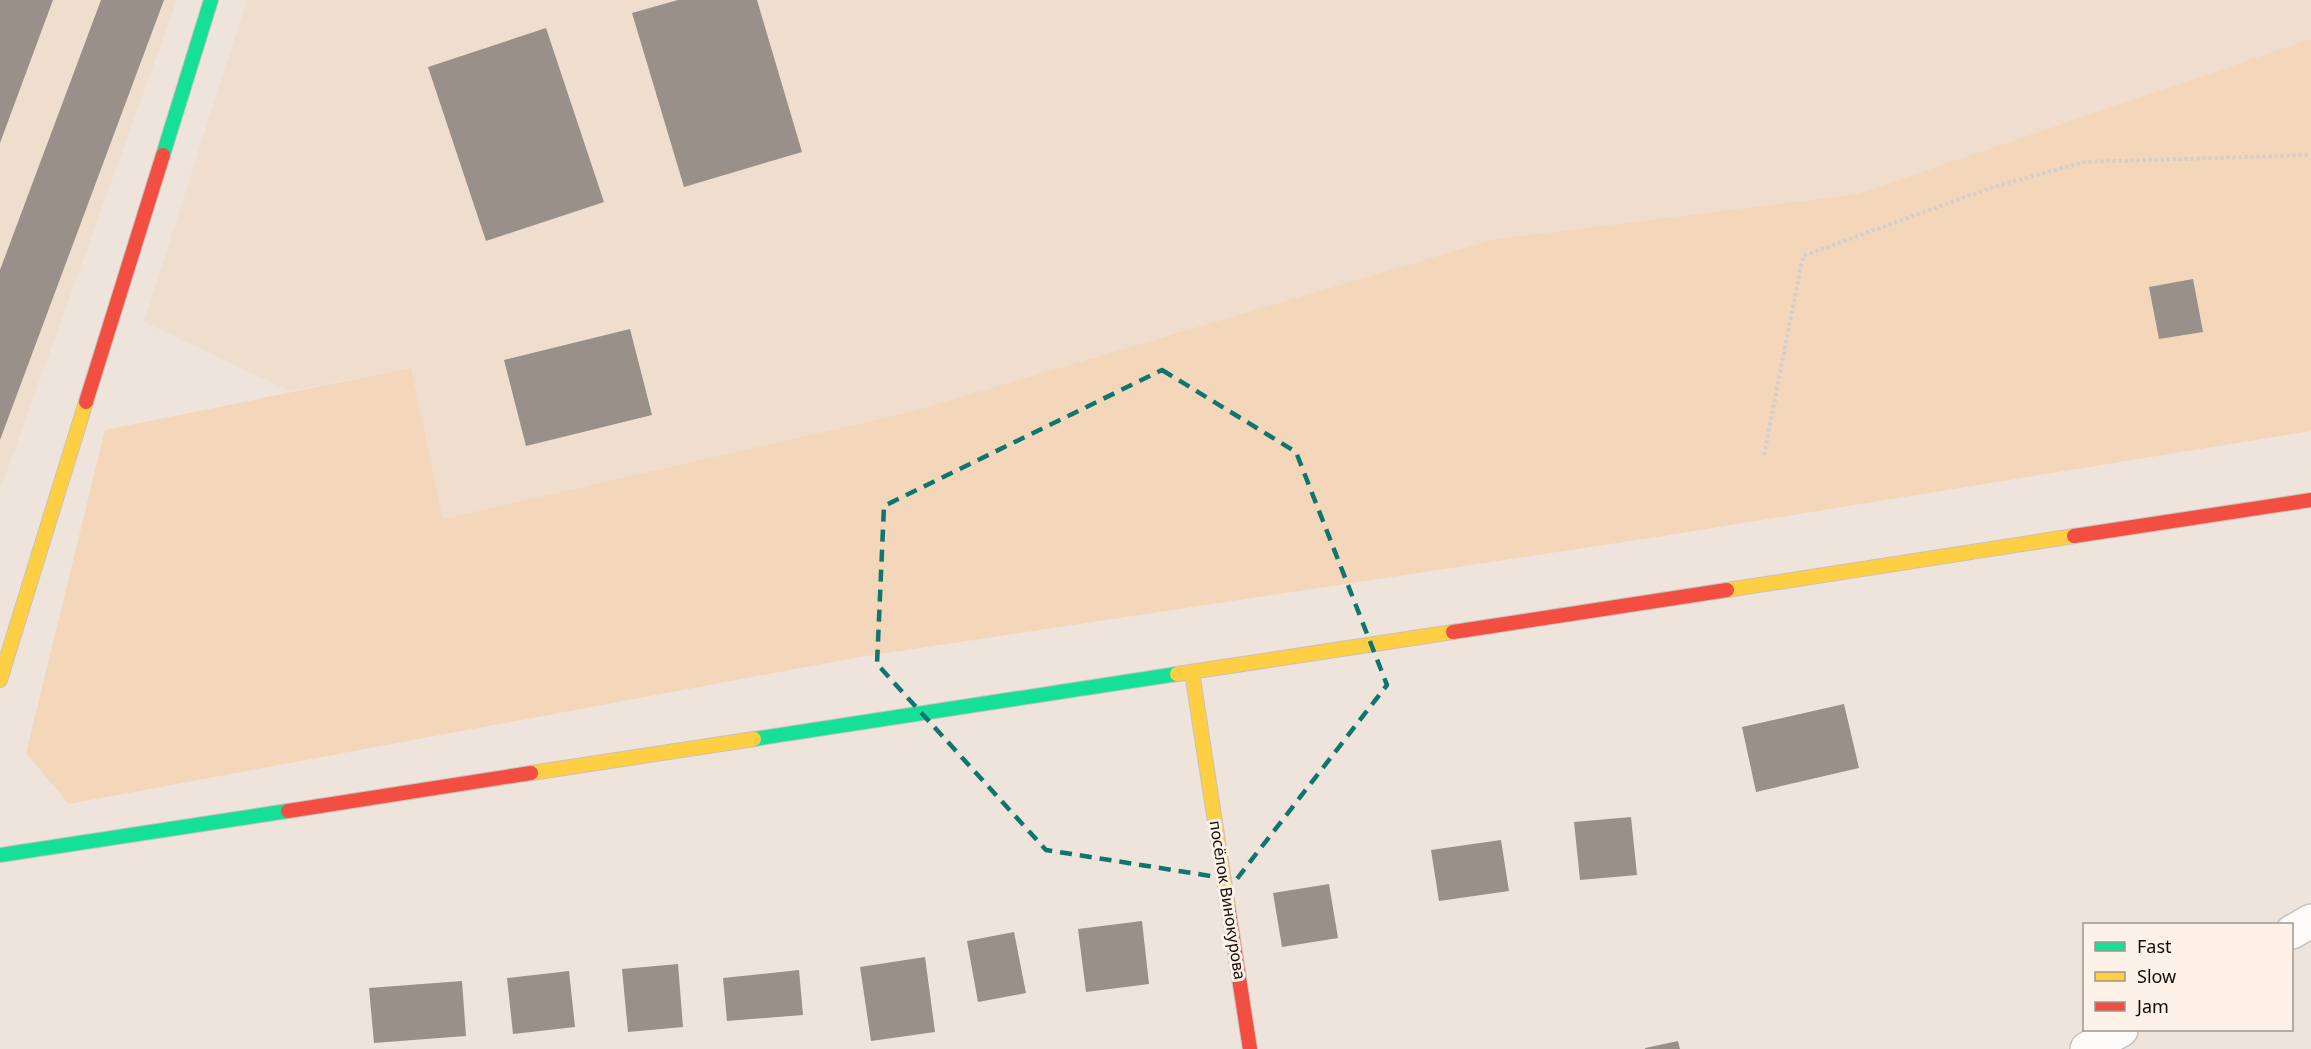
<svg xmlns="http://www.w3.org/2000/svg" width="2311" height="1049" font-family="'Noto Sans',sans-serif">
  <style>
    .built { fill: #efddcd }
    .green { fill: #f4d6bb }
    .building { fill: #989089 }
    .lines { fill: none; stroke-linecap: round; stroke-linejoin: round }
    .street-casing { stroke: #c9c1ba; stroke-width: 36 }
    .fast-casing { stroke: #c9c1ba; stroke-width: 16 }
    .slow-casing { stroke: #c9c1ba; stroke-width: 16 }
    .jam-casing { stroke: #c9c1ba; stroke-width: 16 }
    .path { stroke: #d1cecb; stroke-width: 4; stroke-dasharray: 3 3; stroke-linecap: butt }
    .street { stroke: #fcfbfa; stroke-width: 33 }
    .fast { stroke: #16e098; stroke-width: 14 }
    .slow { stroke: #ffcf43; stroke-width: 14 }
    .jam { stroke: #f24e42; stroke-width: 14 }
    .marked { fill: none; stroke: #0f766e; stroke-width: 4.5; stroke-dasharray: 12 8; stroke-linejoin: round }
    .labels { text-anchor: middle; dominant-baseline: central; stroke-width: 6; stroke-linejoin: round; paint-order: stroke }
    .street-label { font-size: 16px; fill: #130d08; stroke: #fef2e8 }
  </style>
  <rect width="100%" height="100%" fill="#eee4db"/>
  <!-- built -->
  <path class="built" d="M0,0H177L0,490Z
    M247,0H2311V39L1857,194L1495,239L910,412L443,519L411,368L290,391L144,322Z"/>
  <!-- green -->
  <path class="green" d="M2311,39V431L1657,537L860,657L69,804L26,753L105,430L411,368L443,519L910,412L1495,239L1857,194Z"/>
  <!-- building -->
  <path class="building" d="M0,0H53L0,143Z
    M101,0H164L0,440V270Z
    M678,0H757L802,152L684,187L632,13Z
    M546,28L604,202L486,241L428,67Z
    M2193,279L2203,332L2159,339L2149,287Z
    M630,329L652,415L526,446L504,360Z
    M1844,704L1859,768L1756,792L1742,727Z
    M1631,817L1637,875L1580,880L1574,822Z
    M1501,840L1509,891L1439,901L1431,850Z
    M1329,884L1338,938L1282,947L1273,893Z
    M1142,921L1149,984L1086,992L1078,929Z
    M1014,932L1026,993L978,1002L967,941Z
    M925,957L935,1032L871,1041L860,967Z
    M678,964L683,1027L628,1032L622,969Z
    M799,970L803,1015L727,1021L723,978Z
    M569,971L575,1027L513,1034L507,978Z
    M462,981L466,1036L374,1043L369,988Z
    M1678,1041L1680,1049H1645V1048Z"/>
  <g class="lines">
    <defs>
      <path id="street" d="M2292,932L2311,921
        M2087,1049L2121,1030"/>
      <path id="fast" d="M163,155L211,0
        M754,739L1177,674
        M0,855L288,811"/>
      <path id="slow" d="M1727,590L2074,536
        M1192,672L1228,907
        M1177,674L1453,632
        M0,680L86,402
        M531,773L754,739"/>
      <path id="jam" d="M86,402L163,155
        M2074,536L2311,500
        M1453,632L1727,590
        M288,811L531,773
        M1228,907L1250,1049"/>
    </defs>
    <!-- street casing -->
    <use href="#street" class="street-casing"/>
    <!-- fast casing -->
    <use href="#fast" class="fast-casing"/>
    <!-- slow casing -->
    <use href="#slow" class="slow-casing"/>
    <!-- jam casing -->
    <use href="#jam" class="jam-casing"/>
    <!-- path -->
    <path class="path" d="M1764,455L1803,256L1990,188L2084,162L2311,155"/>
    <!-- street -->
    <use href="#street" class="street"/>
    <!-- fast -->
    <use href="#fast" class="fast"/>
    <!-- slow -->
    <use href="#slow" class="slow"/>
    <!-- jam -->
    <use href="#jam" class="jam"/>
  </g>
  <!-- marked area -->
  <path class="marked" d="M1162,370L1296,452L1387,685L1236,880L1046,850L877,664L884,506Z"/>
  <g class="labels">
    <!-- street labels -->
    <g class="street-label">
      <text transform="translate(1228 900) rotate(81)">посёлок Винокурова</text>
    </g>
  </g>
  <!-- legend -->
  <rect x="2083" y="923" width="210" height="108" fill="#fef2e8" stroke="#a0968e" stroke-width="1.5"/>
  <rect x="2095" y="942" width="30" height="9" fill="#16e098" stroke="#a0968e" stroke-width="1.5"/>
  <text x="2137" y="953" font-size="18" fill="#130d08">Fast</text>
  <rect x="2095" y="972" width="30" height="9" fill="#ffcf43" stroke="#a0968e" stroke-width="1.5"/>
  <text x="2137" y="983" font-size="18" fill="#130d08">Slow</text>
  <rect x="2095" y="1002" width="30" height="9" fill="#f24e42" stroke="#a0968e" stroke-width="1.5"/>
  <text x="2137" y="1013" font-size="18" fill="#130d08">Jam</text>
</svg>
